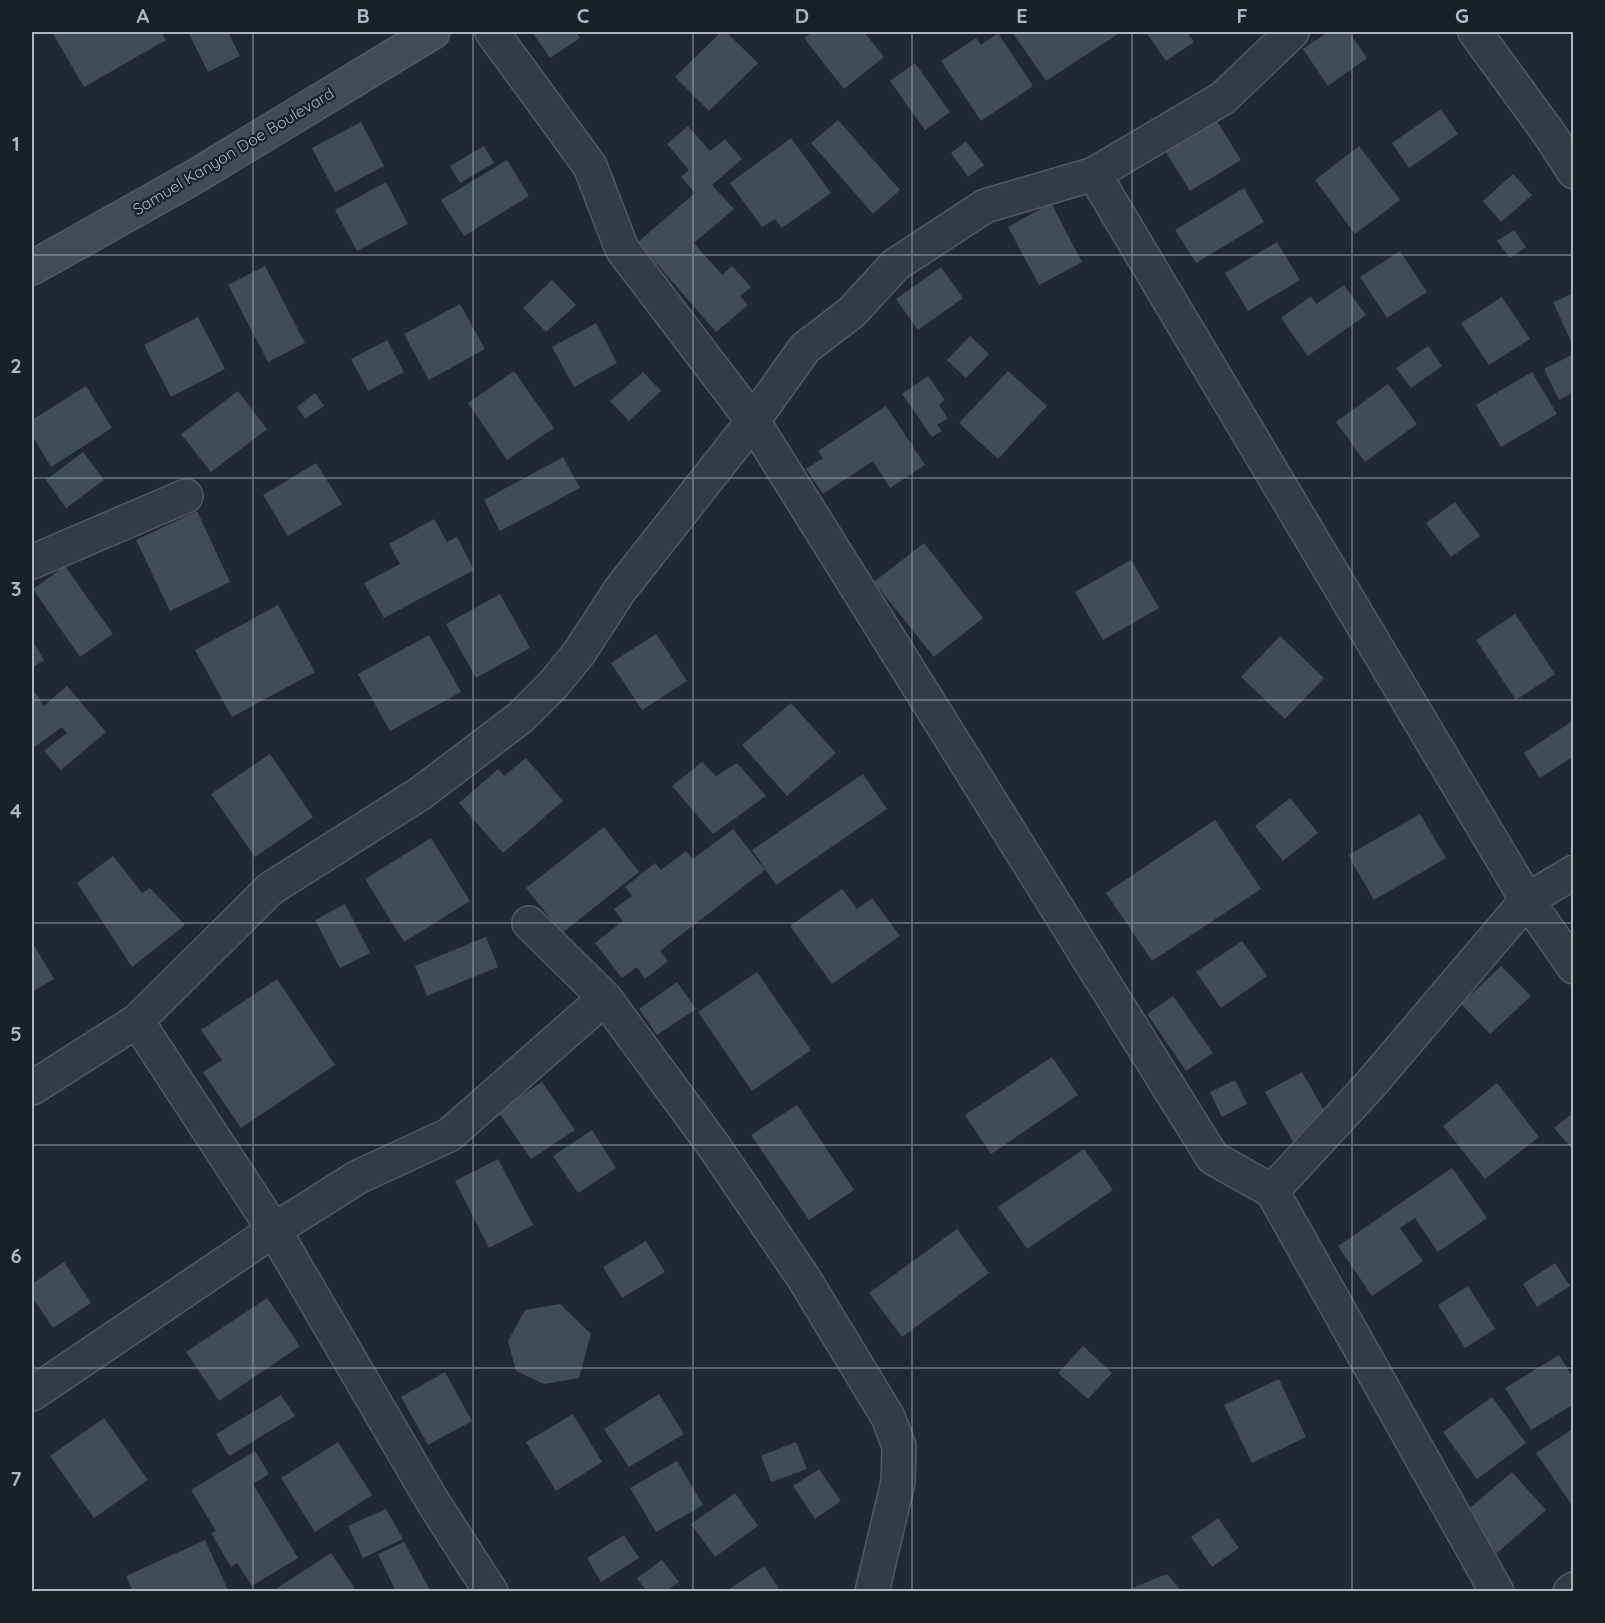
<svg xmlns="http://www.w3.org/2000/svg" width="1605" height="1623" font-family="Quicksand,sans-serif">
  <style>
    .building { fill: #404c5a }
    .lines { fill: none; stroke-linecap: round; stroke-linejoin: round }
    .street-casing { stroke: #505964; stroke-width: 36 }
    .secondary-casing { stroke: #505964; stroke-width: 36 }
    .street { stroke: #323b46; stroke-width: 33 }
    .secondary { stroke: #414a59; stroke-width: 33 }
    .grid { fill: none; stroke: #acb6c3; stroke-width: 1.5; stroke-opacity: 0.55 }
    .labels { text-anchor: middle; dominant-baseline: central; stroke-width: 4.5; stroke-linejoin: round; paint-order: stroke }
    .street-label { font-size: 16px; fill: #acb6c3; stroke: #18202a }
    .neatline { fill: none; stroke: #acb6c3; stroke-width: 2 }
    .grid-label { font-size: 20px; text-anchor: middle; font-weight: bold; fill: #acb6c3 }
  </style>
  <rect width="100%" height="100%" fill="#1f2935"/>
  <!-- building -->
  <path class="building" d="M52,32H161L166,40L84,87Z
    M188,32H228L240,56L208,72Z
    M532,32H576L580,38L550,58Z
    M721,32H726L758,63L709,111L675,77Z
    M813,32H864L884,57L844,89L804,38Z
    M1012,32H1121L1046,81Z
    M1146,32H1187L1194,42L1166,61Z
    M1328,32H1349L1367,58L1328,86L1303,49Z
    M998,33L1033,86L981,121L941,61L976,38L981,45Z
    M915,63L950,112L925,130L890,81Z
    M1441,109L1458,134L1409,168L1392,143Z
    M1213,115L1241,160L1190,191L1162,146Z
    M838,120L900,190L873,214L811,143Z
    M361,122L384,166L335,192L312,148Z
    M688,126L710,151L725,139L742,159L712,185L734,209L694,243L722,275L732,266L751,287L740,296L748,305L716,332L638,242L695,193L681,177L689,170L667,144Z
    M791,138L831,193L782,228L775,219L762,227L730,183Z
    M966,141L984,165L968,177L951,153Z
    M484,146L494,163L460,183L450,166Z
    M1359,146L1400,200L1355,234L1315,180Z
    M507,160L529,196L464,236L441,200Z
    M1513,174L1532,195L1501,222L1483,201Z
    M386,182L408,224L357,251L335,210Z
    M1244,188L1264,222L1196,263L1175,230Z
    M1051,203L1082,262L1039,285L1008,227Z
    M1514,230L1526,247L1510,258L1497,241Z
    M1277,242L1300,280L1248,311L1225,273Z
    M1400,251L1427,292L1387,318L1360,277Z
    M265,266L305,343L268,362L228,285Z
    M941,267L963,298L918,330L896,299Z
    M552,280L576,305L546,332L523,308Z
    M1344,285L1366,315L1308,356L1281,318L1311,296L1316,304Z
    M1574,293V348L1553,302Z
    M1502,297L1530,339L1489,365L1461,323Z
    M460,304L485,349L429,380L404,334Z
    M198,317L225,369L171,397L144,345Z
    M596,323L617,363L574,387L552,347Z
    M970,336L989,354L966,378L947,360Z
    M387,340L404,372L368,391L351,359Z
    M1428,346L1442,366L1411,388L1396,368Z
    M1574,354V392L1559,400L1544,369Z
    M514,371L554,428L507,460L468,403Z
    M1008,371L1047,406L998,459L959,423Z
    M643,372L661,391L629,421L610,401Z
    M1532,372L1557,414L1501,447L1476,405Z
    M928,376L945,400L939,405L948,418L937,425L942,431L932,437L902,394Z
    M1388,384L1417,424L1365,462L1336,422Z
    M86,386L112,428L51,467L32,435V420Z
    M238,391L267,429L211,472L181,434Z
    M315,393L324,406L305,419L297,407Z
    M886,406L925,465L890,488L873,461L823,494L806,469L823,458L818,451Z
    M83,452L104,480L66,508L46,480Z
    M563,457L580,488L500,531L484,500Z
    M316,463L342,504L288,536L263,495Z
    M1455,502L1480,536L1451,557L1426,523Z
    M197,511L230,582L170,611L136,540Z
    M434,519L447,542L457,537L474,570L384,618L364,583L400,564L389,544Z
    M924,543L983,618L934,657L874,582Z
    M1131,560L1159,608L1103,640L1075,592Z
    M65,566L113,634L80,657L33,589Z
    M500,594L530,648L476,678L446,624Z
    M278,605L315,672L232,717L195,650Z
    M1515,614L1555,674L1516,700L1476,640Z
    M656,634L687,681L642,710L611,663Z
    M429,635L461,692L390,731L358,674Z
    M1280,636L1324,678L1285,719L1241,677Z
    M32,640L44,660L32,668Z
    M67,686L106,732L61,770L44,751L67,733L62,727L32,749V690L33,689L44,706Z
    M791,703L836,753L787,796L742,745Z
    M1574,720V756L1540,778L1524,753Z
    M270,754L313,817L255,857L211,794Z
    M526,758L563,801L503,853L459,803L498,769L504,776Z
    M702,762L716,776L737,763L766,796L713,834L672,786Z
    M863,774L887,809L776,885L752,850Z
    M1290,798L1318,833L1283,861L1255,826Z
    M1420,814L1446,858L1374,900L1348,855Z
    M1215,820L1261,889L1152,961L1106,893Z
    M604,827L639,872L562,933L526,888Z
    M733,829L765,870L660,951L668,961L645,979L637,967L622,978L595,943L623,921L614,909L632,896L625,887L655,863L661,870L686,851L693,859Z
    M431,838L470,901L404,942L365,879Z
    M113,856L142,893L150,888L185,925L132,967L77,883Z
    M842,889L857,909L872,898L900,936L832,984L790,926Z
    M345,904L370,953L340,968L315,920Z
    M486,937L498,967L427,996L415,966Z
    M1242,941L1267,976L1221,1008L1196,972Z
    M32,942L54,979L32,992Z
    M1501,966L1531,996L1490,1034L1461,1004Z
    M757,972L811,1050L752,1091L698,1012Z
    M277,979L335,1065L241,1128L203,1072L222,1060L201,1030Z
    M677,982L696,1009L657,1035L639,1009Z
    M1173,996L1213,1053L1186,1071L1147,1014Z
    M1052,1057L1078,1095L991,1154L965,1115Z
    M1302,1072L1330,1121L1293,1142L1265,1092Z
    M1235,1080L1247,1104L1222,1117L1210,1092Z
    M542,1082L575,1130L531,1159L498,1111Z
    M1497,1083L1539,1137L1485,1179L1443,1126Z
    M797,1105L854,1190L809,1220L751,1135Z
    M1574,1112V1151L1554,1128Z
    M592,1130L616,1168L578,1193L553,1156Z
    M1084,1149L1113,1190L1027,1249L998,1207Z
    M498,1159L533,1225L489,1248L455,1181Z
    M1452,1168L1487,1218L1438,1252L1415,1218L1400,1228L1423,1261L1372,1296L1338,1246Z
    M957,1229L989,1273L902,1337L869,1293Z
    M646,1241L665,1272L622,1298L603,1267Z
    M64,1262L91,1303L53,1328L32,1297V1284Z
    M1555,1263L1570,1286L1537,1307L1523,1284Z
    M1468,1286L1495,1329L1465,1348L1438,1305Z
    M267,1298L300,1346L219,1401L186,1352Z
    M560,1304L591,1334L579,1378L544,1384L516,1371L508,1341L525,1310Z
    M1083,1346L1112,1373L1088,1399L1058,1373Z
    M1559,1355L1574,1379V1404L1531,1430L1505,1388Z
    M445,1372L472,1421L428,1445L401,1397Z
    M1279,1379L1306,1437L1252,1463L1224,1405Z
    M659,1394L684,1434L629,1467L604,1429Z
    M281,1395L295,1416L229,1456L216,1434Z
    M1492,1397L1526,1443L1477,1479L1443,1432Z
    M573,1414L602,1462L556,1491L526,1442Z
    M104,1418L148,1480L94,1518L50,1456Z
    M1574,1428V1508L1536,1453Z
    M338,1442L372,1495L315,1532L281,1478Z
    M796,1442L807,1469L771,1482L761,1456Z
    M255,1451L269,1474L253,1484L298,1558L252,1586L237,1563L231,1567L211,1533L216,1531L191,1490Z
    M677,1461L703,1505L656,1532L630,1488Z
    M819,1469L841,1501L815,1519L793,1486Z
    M1512,1472L1546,1510L1497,1553L1463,1514Z
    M735,1493L758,1526L715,1557L691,1524Z
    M386,1509L403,1539L363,1558L348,1526Z
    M1218,1518L1239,1548L1212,1567L1191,1537Z
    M624,1535L639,1558L601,1582L587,1558Z
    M205,1540L229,1592H133L126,1576Z
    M404,1542L430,1590L427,1592H396L378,1554Z
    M331,1553L357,1592H271Z
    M662,1560L679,1582L665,1592H647L637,1578Z
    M764,1566L781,1592H725Z
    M1167,1574L1182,1592H1125V1591Z"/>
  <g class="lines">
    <defs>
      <path id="street" d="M492,32L590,166L622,249L753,421L1213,1158L1272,1191L1497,1592
        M1475,32L1548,132L1574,172
        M1094,174L1527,900L1574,967
        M32,562L186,496
        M605,998L713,1145L803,1277L888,1417L899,1446L898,1482L872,1592
        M137,1021L274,1230L433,1502L491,1592
        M32,1088L137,1021L270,889L421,793L521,717L553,685L579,653L620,590L753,421L805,348L852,312L895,265L985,206L1094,174L1223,98L1292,32
        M1272,1191L1370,1085L1527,900L1574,872
        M32,1394L274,1230L358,1177L449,1135L605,998L529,923
        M1570,1592L1574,1589"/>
      <path id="secondary" d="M32,268L194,177L433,32"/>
    </defs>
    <!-- street casing -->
    <use href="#street" class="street-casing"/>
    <!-- secondary casing -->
    <use href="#secondary" class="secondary-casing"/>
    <!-- street -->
    <use href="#street" class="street"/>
    <!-- secondary -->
    <use href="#secondary" class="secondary"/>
  </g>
  <!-- grid -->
  <path class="grid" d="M253,32V1592M473,32V1592M693,32V1592M912,32V1592M1132,32V1592M1352,32V1592M32,255H1574M32,478H1574M32,700H1574M32,923H1574M32,1145H1574M32,1368H1574"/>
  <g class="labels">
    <!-- street labels -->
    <g class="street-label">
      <text transform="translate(233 151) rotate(-31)">Samuel Kanyon Doe Boulevard</text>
    </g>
  </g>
  <!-- border -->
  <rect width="1605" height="1623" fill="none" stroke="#18202a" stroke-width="66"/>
  <rect x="33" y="33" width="1539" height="1557" class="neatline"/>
  <g class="grid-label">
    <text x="143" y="23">A</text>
    <text x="363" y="23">B</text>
    <text x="583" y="23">C</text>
    <text x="802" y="23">D</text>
    <text x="1022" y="23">E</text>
    <text x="1242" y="23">F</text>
    <text x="1462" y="23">G</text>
    <text x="16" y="151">1</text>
    <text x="16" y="373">2</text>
    <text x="16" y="596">3</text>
    <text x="16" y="818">4</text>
    <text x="16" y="1041">5</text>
    <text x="16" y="1263">6</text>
    <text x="16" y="1486">7</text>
  </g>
</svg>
